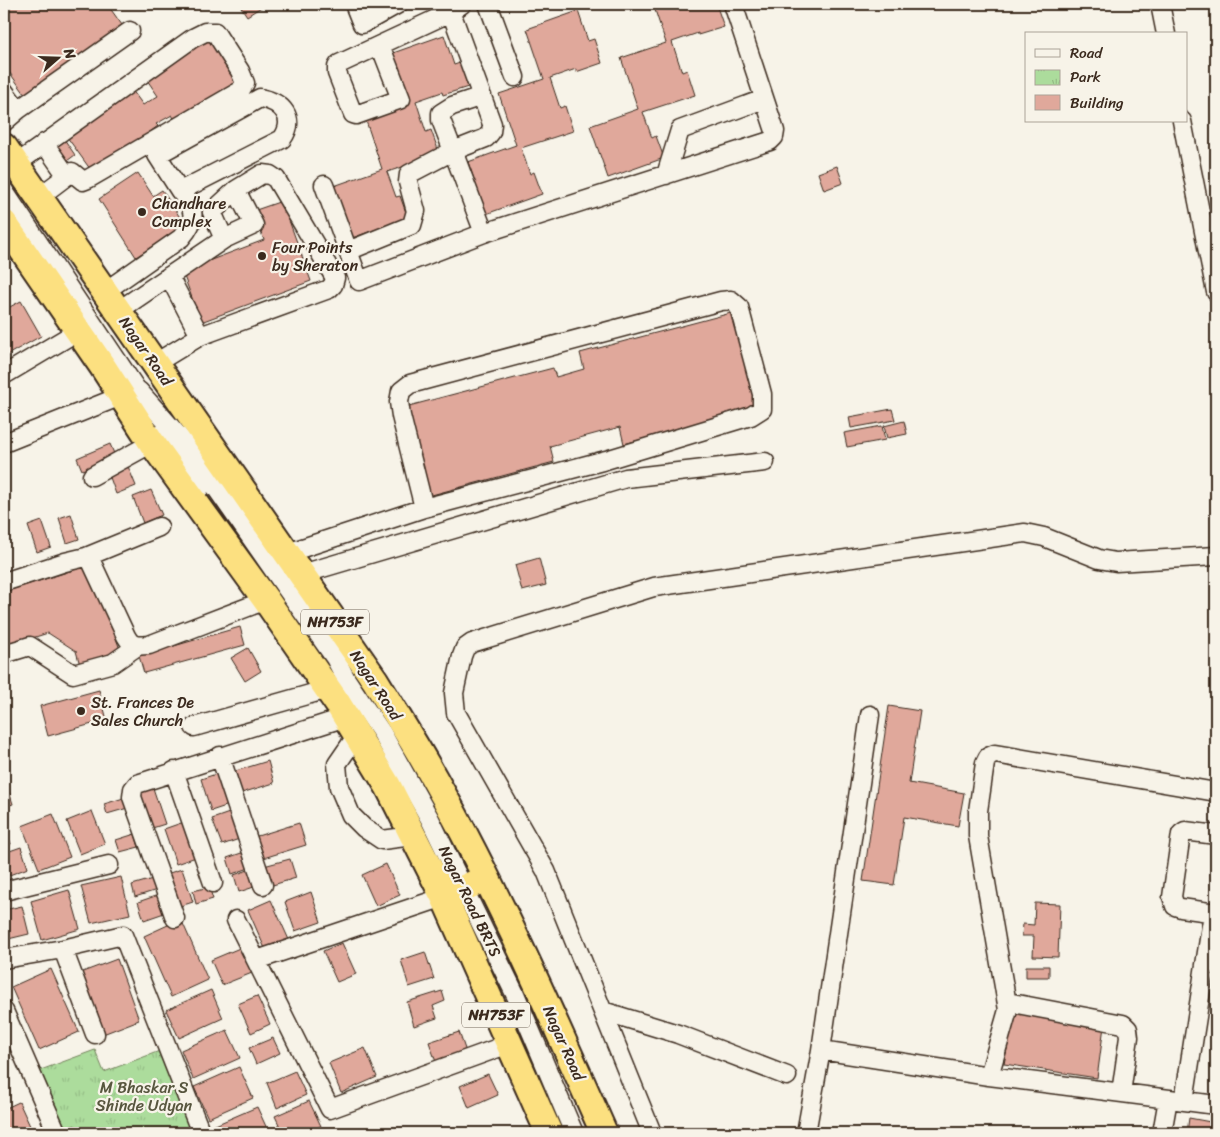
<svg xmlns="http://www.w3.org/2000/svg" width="1220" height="1137" font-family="Sriracha,sans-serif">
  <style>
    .park { fill: url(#park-tufts); stroke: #74835d }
    .building { fill: #e0a89b; stroke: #3b2a1e }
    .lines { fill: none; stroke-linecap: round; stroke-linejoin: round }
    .minor-casing { stroke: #3b2a1e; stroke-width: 21 }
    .highway-casing { stroke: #3b2a1e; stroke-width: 30 }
    .minor { stroke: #f7f3e8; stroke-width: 18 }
    .highway { stroke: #fce080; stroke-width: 26 }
    .poi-dot { fill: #3b2a1e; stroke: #f7f3e8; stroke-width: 2 }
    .labels { text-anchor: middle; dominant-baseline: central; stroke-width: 4.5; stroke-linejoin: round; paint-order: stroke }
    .shield { fill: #f7f3e8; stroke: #73665b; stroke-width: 1 }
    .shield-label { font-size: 15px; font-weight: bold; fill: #3b2a1e }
    .poi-label { font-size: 16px; fill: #3b2a1e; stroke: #f7f3e8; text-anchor: start }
    .street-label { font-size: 16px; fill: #3b2a1e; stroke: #f7f3e8 }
    .park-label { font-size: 16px; fill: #57563e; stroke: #f7f3e8 }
  </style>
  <defs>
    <pattern id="park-tufts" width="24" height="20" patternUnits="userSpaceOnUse" patternTransform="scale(1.25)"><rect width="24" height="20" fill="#acdc9c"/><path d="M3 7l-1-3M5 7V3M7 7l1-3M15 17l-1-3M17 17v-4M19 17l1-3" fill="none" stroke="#95bd86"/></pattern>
  </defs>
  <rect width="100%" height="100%" fill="#f7f3e8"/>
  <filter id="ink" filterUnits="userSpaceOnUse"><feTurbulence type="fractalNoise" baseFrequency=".02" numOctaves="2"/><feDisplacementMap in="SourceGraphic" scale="10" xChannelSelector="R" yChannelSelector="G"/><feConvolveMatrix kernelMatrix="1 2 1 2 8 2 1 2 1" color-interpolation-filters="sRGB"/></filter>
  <g filter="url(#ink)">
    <!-- park -->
    <path class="park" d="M165,1049L194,1126L175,1133H78L75,1125L60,1130L38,1071L95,1050L104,1072Z"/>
    <!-- building -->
    <path class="building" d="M4,4H107L122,25L25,94L4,65Z
      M239,4H266L247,16Z
      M653,4H710V5L716,4L724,27L698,35V33L672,42L682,72L687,70L695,95L643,112L652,138L656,136L664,158L608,178L590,126L638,109L621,58L666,43Z
      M578,11L588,41L594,39L602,63L576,72V69L550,78L560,108L565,106L573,131L521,148L530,174L534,172L542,194L486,214L468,162L516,145L499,94L544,79L527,29Z
      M210,32L241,83L177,123L172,115L156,124L158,126L93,173L67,137L132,90L143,105L158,96L143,74Z
      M444,35L454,65L460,63L468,87L443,95L442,92L416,101L426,132L431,130L440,155L387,172L396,197L400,196L408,218L352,238L334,186L382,169L365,118L410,103L393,53Z
      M62,136L75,155L63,164L50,145Z
      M837,166L843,183L824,190L818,173Z
      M138,173L153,196L162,190L185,225L136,257L99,199Z
      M282,201L311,281L201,322L182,271L264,240L253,211Z
      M21,301L41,336L7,355L4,349V310Z
      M731,313L757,409L624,444L620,427L550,446L554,462L428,496L405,407L553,368L556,377L584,369L580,353Z
      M892,409L895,420L851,428L849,417Z
      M904,421L907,434L887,438L884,426Z
      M882,426L885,440L847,447L844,433Z
      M110,444L115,456L82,470L77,458Z
      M127,464L136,486L116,494L108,472Z
      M151,490L162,515L143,523L133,497Z
      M71,514L79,539L67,543L59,518Z
      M42,521L51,547L37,552L28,526Z
      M539,558L546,585L522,591L515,565Z
      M89,565L121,652L80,665L76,651L48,633L4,647V592Z
      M240,627L245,645L144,673L139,656Z
      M248,648L261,671L245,681L231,658Z
      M99,690L107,720L48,736L40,706Z
      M889,706L920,711L909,783L964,793L958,826L904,817L894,885L863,881Z
      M268,761L274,783L235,795L229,773Z
      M219,773L229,805L211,811L201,779Z
      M5,779L13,804L4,807V780Z
      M153,788L165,824L146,830L134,794Z
      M127,797L131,807L107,814L104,804Z
      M92,811L105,844L80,854L67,821Z
      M235,811L245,837L222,845L212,819Z
      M53,814L70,857L39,869L22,826Z
      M184,822L196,857L176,864L164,829Z
      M299,823L306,845L257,860L251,838Z
      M4,824L11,844L4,847Z
      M135,834L139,847L120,852L116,840Z
      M21,847L28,868L4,877V853Z
      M250,850L255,866L232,874L227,858Z
      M290,859L296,878L266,887L260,867Z
      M386,864L400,895L376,906L362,875Z
      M254,868L260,885L239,892L234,875Z
      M182,869L193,902L174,908L163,875Z
      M121,877L130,914L91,923L81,886Z
      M156,878L160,889L135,897L132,885Z
      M209,887L213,899L196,904L193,891Z
      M69,890L80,929L42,940L31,901Z
      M311,892L321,922L295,931L285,902Z
      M164,893L170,911L144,920L138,902Z
      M271,900L290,942L267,953L248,910Z
      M1035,903L1060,904L1058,957L1033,956L1034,936H1022L1023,924L1034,925Z
      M22,906L29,934L4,940V910Z
      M181,919L208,980L171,997L144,936Z
      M342,943L356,974L337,982L323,951Z
      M242,947L252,973L222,985L211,960Z
      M425,952L434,979L409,987L401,960Z
      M117,959L139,1020L103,1034L80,973Z
      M1026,966H1049V977H1026Z
      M51,969L79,1032L39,1050L11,987Z
      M211,990L223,1018L179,1038L166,1010Z
      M442,991L445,1001L433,1006L437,1018L414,1026L407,1002Z
      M257,996L270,1024L251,1033L238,1004Z
      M1014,1013L1104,1026L1097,1078L1004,1064Z
      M227,1030L240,1058L193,1079L181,1050Z
      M459,1032L466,1052L436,1062L429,1042Z
      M273,1038L280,1053L256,1064L249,1048Z
      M365,1048L377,1077L341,1093L329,1063Z
      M239,1067L253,1098L208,1118L194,1087Z
      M295,1071L306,1095L277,1108L267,1083Z
      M488,1074L498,1095L469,1108L460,1086Z
      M309,1101L321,1126L305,1133H283L275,1116Z
      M19,1102L30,1126L13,1133H4V1109Z
      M257,1107L269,1133H217L213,1126Z
      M1189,1118L1216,1123V1133H1187Z"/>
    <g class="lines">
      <defs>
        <path id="minor" d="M354,4L362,24L398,4
          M488,4L515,77
          M1160,4L1166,34
          M451,12L492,124L491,132L486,138L453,151L484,233
          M380,45L401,99L356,115L353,114L337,73V67L339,64L451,12L462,4
          M4,91L18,110
          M1182,121L1216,292
          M4,122L18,110L130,31
          M44,143L67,176
          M16,164L193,38L205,32H215L240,71L245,83L240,91L88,179L83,181L72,172L39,197
          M666,175L680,130L764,99
          M324,185L359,281L484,233L770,141L774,137L775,131L733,4
          M4,191L145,402
          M224,239L254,225L236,190
          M348,251L412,225L416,211L408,182L409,174L453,151L441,120V113L452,106L482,96
          M169,276L200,336
          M104,292L181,238C196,221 197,209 180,191L282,139C297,118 282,102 260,98L157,155L180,191
          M118,311L224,239L212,212L236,190L262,174L270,175L276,179L335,278L333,285L329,289L200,336L154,364
          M4,375L78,331
          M139,391L184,442L335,658L346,679L382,733L430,819L516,996L574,1133
          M163,433L200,488
          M4,443L121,396
          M92,476L152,443
          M287,553L424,508L606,460L751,416L762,409V394L739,307L731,300L721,301L410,384L401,391L399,402L401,416L424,508
          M86,557L159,527
          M302,574L626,478L765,462
          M4,582L65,562L86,557L91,561L126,636C132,647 137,646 149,645L266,600
          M4,654L30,646L73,674L113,663L136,647
          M870,715L821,1050L989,1076
          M194,727L328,689
          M357,735L337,764L339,787L351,815L364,828L382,840L413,836
          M220,756L263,885
          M174,771L213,883
          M1216,792L995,754L988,757L985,763L978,811V836L1008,1010L989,1076L1216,1105
          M1216,835L1185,831L1181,834L1172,897L1175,906L1181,908L1216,913
          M4,891L109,865
          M175,918L132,797L133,789L137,784L346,717
          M236,920L330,1109L509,1044
          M63,949L95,1034
          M4,959L63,949L123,935L201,1133
          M257,960L444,897
          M1007,1002L1123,1024L1128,1029L1129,1037L1121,1093
          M4,1011L57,1133
          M603,1011L678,1034L787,1076
          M1184,1101L1213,913
          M652,1133L546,871L456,713L454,693L462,656L465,648L472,643L654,587L1025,533L1044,537L1099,559L1116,562L1216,556
          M806,1133L821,1050
          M1162,1133L1168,1099"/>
        <path id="highway" d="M4,147L375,680C392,708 410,736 426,764C494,883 549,1009 604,1133
          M4,223L103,367L152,443L266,600L338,704L388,786L444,897L549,1133
          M444,897L486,878"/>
      </defs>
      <!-- minor casing -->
      <use href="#minor" class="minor-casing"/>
      <!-- highway casing -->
      <use href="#highway" class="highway-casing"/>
      <!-- minor -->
      <use href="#minor" class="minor"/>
      <!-- highway -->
      <use href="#highway" class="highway"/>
    </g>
  </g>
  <!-- markers -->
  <g class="poi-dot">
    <circle cx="142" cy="212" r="5"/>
    <circle cx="262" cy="256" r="5"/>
    <circle cx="81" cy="711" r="5"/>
  </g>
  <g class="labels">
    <!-- shield labels -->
    <g class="shield">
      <rect x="301" y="609.5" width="68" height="25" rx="4"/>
      <rect x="462" y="1002.5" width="68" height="25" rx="4"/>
    </g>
    <g class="shield-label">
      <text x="335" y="622">NH753F</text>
      <text x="496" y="1015">NH753F</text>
    </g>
    <!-- poi labels -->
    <g class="poi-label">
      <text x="152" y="203">Chandhare<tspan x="152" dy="18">Complex</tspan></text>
      <text x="272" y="247">Four Points<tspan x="272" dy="18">by Sheraton</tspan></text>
      <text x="91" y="702">St. Frances De<tspan x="91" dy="18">Sales Church</tspan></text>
    </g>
    <!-- street labels -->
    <g class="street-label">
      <text transform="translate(146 351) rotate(55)">Nagar Road</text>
      <text transform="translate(376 685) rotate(57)">Nagar Road</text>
      <text transform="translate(470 901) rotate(64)">Nagar Road BRTS</text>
      <text transform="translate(564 1043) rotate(66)">Nagar Road</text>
    </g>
    <!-- park labels -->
    <g class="park-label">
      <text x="144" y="1087">M Bhaskar S<tspan x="144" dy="18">Shinde Udyan</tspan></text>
    </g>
  </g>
  <!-- margin -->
  <rect width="1220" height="1137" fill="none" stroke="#f7f3e8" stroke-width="20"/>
  <rect x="10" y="10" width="1200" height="1117" fill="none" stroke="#3b2a1e" stroke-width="2" filter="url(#ink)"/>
  <!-- legend -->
  <rect x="1025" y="32" width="162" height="90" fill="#f7f3e8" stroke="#aca397"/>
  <rect x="1035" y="49" width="25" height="8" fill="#f7f3e8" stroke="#aca397"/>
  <text x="1070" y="58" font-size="15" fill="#3b2a1e">Road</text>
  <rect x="1035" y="70" width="25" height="15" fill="url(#park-tufts)" stroke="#aca397"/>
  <text x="1070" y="82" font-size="15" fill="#3b2a1e">Park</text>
  <rect x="1035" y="95" width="25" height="15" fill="#e0a89b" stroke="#aca397"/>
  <text x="1070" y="108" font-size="15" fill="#3b2a1e">Building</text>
  <!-- north arrow -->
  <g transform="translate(58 58) rotate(70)" stroke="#f7f3e8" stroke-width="4" paint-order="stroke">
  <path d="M0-4L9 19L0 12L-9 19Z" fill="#3b2a1e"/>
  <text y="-8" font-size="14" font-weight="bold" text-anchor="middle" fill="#3b2a1e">N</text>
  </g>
</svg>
